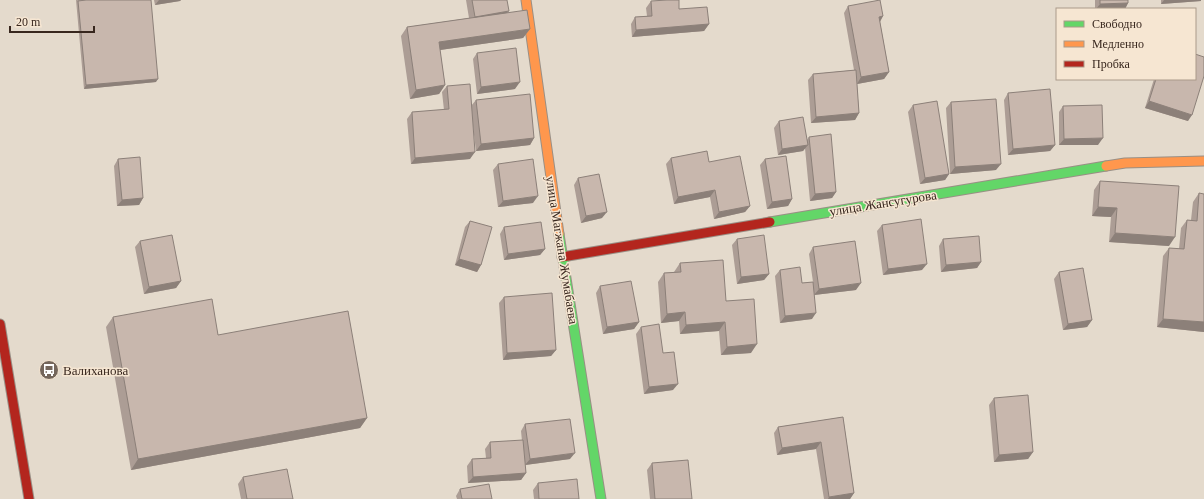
<svg xmlns="http://www.w3.org/2000/svg" width="1204" height="499" font-family="Georgia,serif">
  <style>
    .lines { fill: none; stroke-linecap: round; stroke-linejoin: round }
    .fast-casing { stroke: #998f85; stroke-width: 11 }
    .slow-casing { stroke: #998f85; stroke-width: 11 }
    .jam-casing { stroke: #998f85; stroke-width: 11 }
    .fast { stroke: #63d668; stroke-width: 9 }
    .slow { stroke: #ff974d; stroke-width: 9 }
    .jam { stroke: #b3261e; stroke-width: 9 }
    .wall { fill: #ac9d95 }
    .shaded-wall { fill: #8c8079 }
    .building { fill: #c8b7ad; stroke: #8c8079 }
    .labels { text-anchor: middle; dominant-baseline: central; stroke-width: 3; stroke-linejoin: round; paint-order: stroke }
    .street-label { font-size: 13px; fill: #38271e; stroke: #f6e6d2 }
    .poi-label { font-size: 13px; fill: #38271e; stroke: #f6e6d2; text-anchor: start }
  </style>
  <rect width="100%" height="100%" fill="#e4dacc"/>
  <g class="lines">
    <defs>
      <path id="fast" d="M770,222L1106,166
        M559,234L601,499"/>
      <path id="slow" d="M526,0L559,234
        M1106,166L1125,163L1204,161"/>
      <path id="jam" d="M562,257L770,222
        M0,324L29,499"/>
    </defs>
    <!-- fast casing -->
    <use href="#fast" class="fast-casing"/>
    <!-- slow casing -->
    <use href="#slow" class="slow-casing"/>
    <!-- jam casing -->
    <use href="#jam" class="jam-casing"/>
    <!-- fast -->
    <use href="#fast" class="fast"/>
    <!-- slow -->
    <use href="#slow" class="slow"/>
    <!-- jam -->
    <use href="#jam" class="jam"/>
  </g>
  <!-- wall -->
  <path class="wall" d="M76,0H151L156,82L84,89Z
    M154,0H181L180,1L155,5Z
    M466,0H507V13L530,29L523,38L440,50L445,85L439,94L410,99L401,36L407,27L469,18Z
    M1095,0H1128V3L1125,9H1095Z
    M1161,0H1201V1L1161,4Z
    M651,1L679,9L709,24L704,31L632,37L631,24L635,17L647,16L646,8Z
    M848,6L883,16L880,22L889,72L884,79L857,84L859,113L855,120L811,123L808,80L813,74L854,70L844,13Z
    M477,53L515,89L477,94L473,59Z
    M1154,79H1195L1188,121L1145,108Z
    M447,86L471,106L476,100L534,138L530,145L476,151L472,118L470,159L411,164L407,119L412,112L444,110L442,92Z
    M1008,93L1055,145L1050,151L1008,155L1004,100Z
    M951,102L996,170L950,174L946,108Z
    M913,105L949,174L945,180L920,184L908,112Z
    M1063,106L1098,145H1059V112Z
    M779,121L807,140L809,137L836,192L832,198L810,201L805,148L803,151L778,155L774,128Z
    M671,158L709,162L750,206L745,212L714,219L710,197L674,204L666,164Z
    M118,159L143,198L139,205L117,206L114,166Z
    M765,159L792,199L788,206L767,209L760,165Z
    M498,164L533,203L498,207L493,170Z
    M578,178L602,218L581,223L574,185Z
    M1100,181L1169,246L1109,242L1111,217L1092,216L1094,190Z
    M1199,193L1204,332L1157,327L1163,256L1169,248L1179,249L1181,228L1187,220H1191L1193,202Z
    M470,221L481,265L477,272L455,265L465,227Z
    M882,225L922,270L883,275L877,231Z
    M504,227L545,249L540,255L504,260L500,234Z
    M737,239L769,274L764,280L737,284L732,245Z
    M943,239L981,262L977,268L941,272L939,246Z
    M140,241L181,281L176,288L144,294L135,247Z
    M813,247L856,290L814,295L812,319L780,323L775,276L780,270L802,283L813,282L809,254Z
    M680,263L726,301L751,353L721,355L719,331L680,334L679,321L661,323L658,282L664,273L674,272Z
    M1059,272L1092,320L1087,327L1063,330L1054,279Z
    M600,286L639,322L634,329L603,334L596,293Z
    M504,297L556,350L551,356L503,360L499,303Z
    M113,317L218,335L367,418L360,428L131,470L106,327Z
    M641,327L663,353L673,390L644,394L636,334Z
    M994,398L1033,452L1028,459L994,462L989,405Z
    M843,417L854,493L850,499H824L816,449L777,455L774,433L778,427Z
    M525,424L570,459L525,465L526,473L521,480L468,483L467,466L472,459L486,458L485,449L490,442L522,441L521,431Z
    M652,463L692,499H650L647,470Z
    M243,477L293,499H241L238,484Z
    M538,483L579,499H534L533,490Z
    M460,489L492,499H457L456,496Z"/>
  <!-- shaded-wall -->
  <path class="shaded-wall" d="M159,0H181L180,1L155,5Z
    M1164,0H1201V1L1161,4Z
    M1128,3L1125,9H1096L1100,4Z
    M509,11L504,17L470,23L475,17Z
    M883,16L879,23V17Z
    M709,24L704,31L632,37L636,30Z
    M530,29L523,38L433,51L439,42Z
    M889,72L884,79L857,84L861,77Z
    M158,79L156,82L84,89L86,85Z
    M520,82L515,89L477,94L481,87Z
    M445,85L439,94L410,99L416,90Z
    M1149,101L1192,115L1188,121L1145,108Z
    M859,113L855,120L811,123L816,117Z
    M534,138L530,145L476,151L481,144Z
    M1103,138L1098,145H1059L1064,139Z
    M808,145L803,151L778,155L782,149Z
    M1055,145L1050,151L1008,155L1013,149Z
    M475,152L470,159L411,164L415,158Z
    M1001,164L996,170L950,174L955,167Z
    M949,174L945,180L920,184L925,178Z
    M715,190L710,197L674,204L678,197Z
    M836,192L832,198L810,201L815,194Z
    M538,196L533,203L498,207L503,201Z
    M143,198L139,205L117,206L122,200Z
    M792,199L788,206L767,209L772,202Z
    M750,206L745,212L714,219L719,212Z
    M1098,207L1117,208L1111,217L1092,216Z
    M607,212L602,218L581,223L586,216Z
    M1115,233L1175,237L1169,246L1109,242Z
    M545,249L540,255L504,260L508,254Z
    M459,259L481,265L477,272L455,265Z
    M981,262L977,268L941,272L946,265Z
    M927,264L922,270L883,275L888,269Z
    M769,274L764,280L737,284L741,277Z
    M181,281L176,288L144,294L149,287Z
    M861,283L856,290L814,295L819,289Z
    M685,312L679,321L661,323L667,314Z
    M816,313L812,319L780,323L785,316Z
    M1163,319L1204,322V332L1157,327Z
    M1092,320L1087,327L1063,330L1068,324Z
    M639,322L634,329L603,334L607,327Z
    M725,322L719,331L680,334L686,325Z
    M757,344L751,353L721,355L727,347Z
    M556,350L551,356L503,360L507,353Z
    M678,384L673,390L644,394L649,387Z
    M367,418L360,428L131,470L138,459Z
    M821,442L816,449L777,455L782,448Z
    M1033,452L1028,459L994,462L999,455Z
    M575,453L570,459L525,465L530,459Z
    M526,473L521,480L468,483L473,477Z
    M854,493L850,499H828L829,497Z"/>
  <!-- building -->
  <path class="building" d="M86,0H151L158,79L86,85L78,1Z
    M472,0H507L509,11L475,17Z
    M667,0H679V9L707,7L709,24L636,30L635,17L652,16L651,1Z
    M880,0L883,16L879,17L889,72L861,77L848,6Z
    M1100,0H1128V3L1100,4Z
    M527,10L530,29L439,42L445,85L416,90L407,27Z
    M516,48L520,82L481,87L477,53Z
    M1195,54L1204,57V76L1192,115L1149,101L1156,79H1195Z
    M856,70L859,113L816,117L813,74Z
    M470,84L475,152L415,158L412,112L449,109L447,86Z
    M1050,89L1055,145L1013,149L1008,93Z
    M530,94L534,138L481,144L476,100Z
    M996,99L1001,164L955,167L951,102Z
    M937,101L949,174L925,178L913,105Z
    M1102,105L1103,138L1064,139L1063,106Z
    M803,117L808,145L782,149L779,121Z
    M831,134L836,192L815,194L809,137Z
    M707,151L709,162L740,156L750,206L719,212L715,190L678,197L671,158Z
    M786,156L792,199L772,202L765,159Z
    M140,157L143,198L122,200L118,159Z
    M533,159L538,196L503,201L498,164Z
    M599,174L607,212L586,216L578,178Z
    M1100,181L1179,186L1175,237L1115,233L1117,208L1098,207Z
    M1199,193L1204,194V322L1163,319L1169,248L1184,249L1187,220L1197,221Z
    M921,219L927,264L888,269L882,225Z
    M470,221L492,227L481,265L459,259Z
    M541,222L545,249L508,254L504,227Z
    M172,235L181,281L149,287L140,241Z
    M764,235L769,274L741,277L737,239Z
    M979,236L981,262L946,265L943,239Z
    M855,241L861,283L819,289L813,247Z
    M723,260L726,301L754,299L757,344L727,347L725,322L686,325L685,312L667,314L664,273L681,272L680,263Z
    M800,267L802,283L813,282L816,313L785,316L780,270Z
    M1083,268L1092,320L1068,324L1059,272Z
    M631,281L639,322L607,327L600,286Z
    M552,293L556,350L507,353L504,297Z
    M212,299L218,335L348,311L367,418L138,459L113,317Z
    M659,324L663,353L674,352L678,384L649,387L641,327Z
    M1028,395L1033,452L999,455L994,398Z
    M843,417L854,493L829,497L821,442L782,448L778,427Z
    M570,419L575,453L530,459L525,424Z
    M523,440L526,473L473,477L472,459L491,458L490,442Z
    M688,460L692,499H655L652,463Z
    M287,469L293,499H247L243,477Z
    M577,479L579,499H539L538,483Z
    M489,484L492,499H462L460,489Z"/>
  <!-- icons -->
  <defs>
    <symbol id="bus-disc" viewBox="-11 -11 22 22"><circle r="9.5" fill="#74665b" stroke="#f6e6d2"/><path d="M-5-6H5V4H4V6H2V4H-2V6H-4V4H-5ZM-3.5-4V0h7V-4ZM-3.5 1.2v1.5H-2V1.2ZM2 1.2v1.5H3.5V1.2Z" fill="#fff"/></symbol>
  </defs>
  <g fill-rule="evenodd">
    <use href="#bus-disc" x="38" y="359" width="22" height="22"/>
  </g>
  <g class="labels">
    <!-- street labels -->
    <g class="street-label">
      <text transform="translate(883 203) rotate(-9)">улица Жансугурова</text>
      <text transform="translate(562 250) rotate(81)">улица Магжана Жумабаева</text>
    </g>
    <!-- poi labels -->
    <g class="poi-label">
      <text x="63" y="370">Валиханова</text>
    </g>
  </g>
  <!-- legend -->
  <rect x="1056" y="8" width="140" height="72" fill="#f6e6d2" stroke="#aa9a8a"/>
  <rect x="1064" y="21" width="20" height="6" fill="#63d668" stroke="#aa9a8a"/>
  <text x="1092" y="28" font-size="12" fill="#38271e">Свободно</text>
  <rect x="1064" y="41" width="20" height="6" fill="#ff974d" stroke="#aa9a8a"/>
  <text x="1092" y="48" font-size="12" fill="#38271e">Медленно</text>
  <rect x="1064" y="61" width="20" height="6" fill="#b3261e" stroke="#aa9a8a"/>
  <text x="1092" y="68" font-size="12" fill="#38271e">Пробка</text>
  <!-- scale -->
  <path d="M10 26v6h84v-6" fill="none" stroke="#38271e" stroke-width="2"/>
  <text x="16" y="26" font-size="12" fill="#38271e" stroke="#f6e6d2" stroke-width="3" paint-order="stroke">20 m</text>
</svg>
